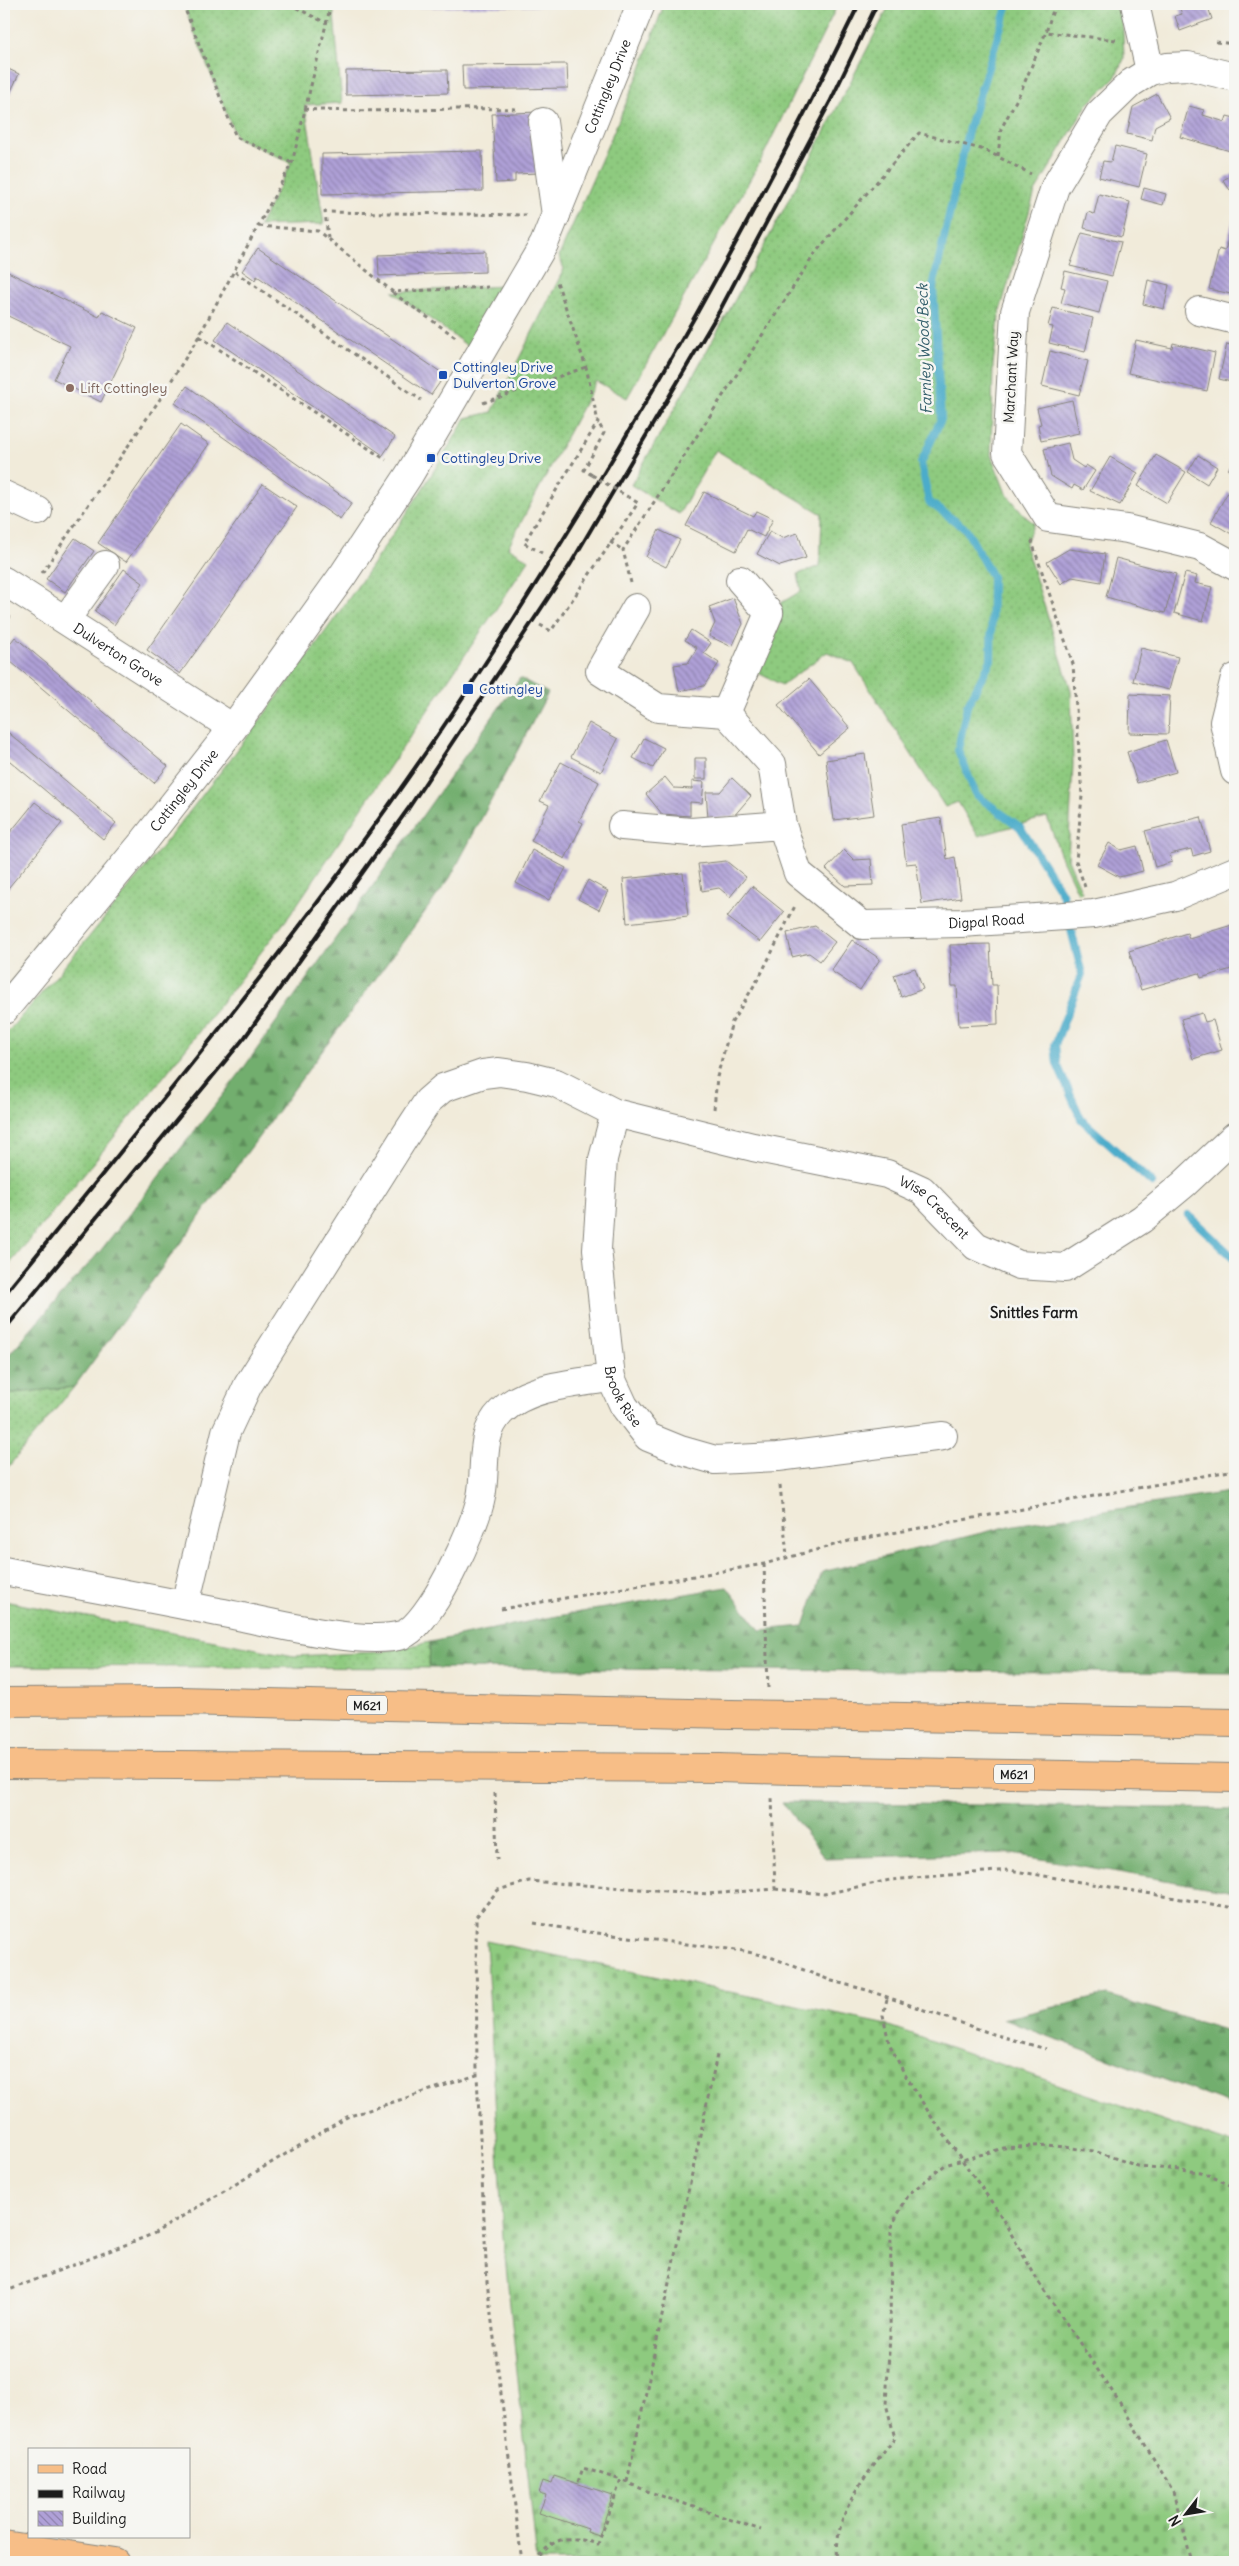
<svg xmlns="http://www.w3.org/2000/svg" width="1239" height="2566" font-family="Delius,sans-serif">
  <style>
    .grass { fill: url(#grass-dots); stroke: #55734e }
    .forest { fill: url(#forest-firs); stroke: #476545 }
    .cemetery { fill: url(#cemetery-stones); stroke: #55734e }
    .lines { fill: none; stroke-linecap: round; stroke-linejoin: round }
    .stream { stroke: #4bacca; stroke-width: 8 }
    .building { fill: url(#building-back-hatch) }
    .minor-casing { stroke: #86847b; stroke-width: 30 }
    .major-casing { stroke: #86847b; stroke-width: 30 }
    .highway-casing { stroke: #86847b; stroke-width: 30 }
    .path { stroke: #86847b; stroke-width: 3; stroke-dasharray: 4 4; stroke-linecap: butt }
    .minor { stroke: #fff; stroke-width: 28 }
    .major { stroke: #f7be87; stroke-width: 28 }
    .highway { stroke: #f7be87; stroke-width: 28 }
    .rail { stroke: #1c1c1c; stroke-width: 4 }
    .highway-bridge-casing { stroke: #86847b; stroke-width: 30; stroke-linecap: butt }
    .path-bridge { stroke: #86847b; stroke-width: 3; stroke-dasharray: 4 4; stroke-linecap: butt }
    .highway-bridge { stroke: #f7be87; stroke-width: 28 }
    .transit-dot { fill: #1a4fb4; stroke: #f6f6f2; stroke-width: 2 }
    .education-dot { fill: #8d6e63; stroke: #f6f6f2; stroke-width: 2 }
    .labels { text-anchor: middle; dominant-baseline: central; stroke-width: 5; stroke-linejoin: round; paint-order: stroke }
    .shield { fill: #f6f6f2; stroke: #5d5d5c; stroke-width: 1 }
    .shield-label { font-size: 12px; font-weight: bold; fill: #1c1c1c }
    .street-label { font-size: 14px; fill: #1c1c1c; stroke: #f6f6f2 }
    .transit-label { font-size: 14px; fill: #164399; stroke: #f6f6f2; text-anchor: start }
    .education-label { font-size: 14px; fill: #785e54; stroke: #f6f6f2; text-anchor: start }
    .water-label { font-size: 15px; font-style: italic; fill: #315d6a; stroke: #f6f6f2 }
    .neighbourhood-label { font-size: 15px; font-weight: bold; fill: #1c1c1c; stroke: #f6f6f2 }
  </style>
  <defs>
    <pattern id="grass-dots" width="8" height="8" patternUnits="userSpaceOnUse" patternTransform="scale(1.25)"><rect width="8" height="8" fill="#8eca7f"/><path d="M2 2h.1M6 6h.1" fill="none" stroke="#7aad6d" stroke-width="1.8" stroke-linecap="round"/></pattern>
    <pattern id="forest-firs" width="22" height="20" patternUnits="userSpaceOnUse" patternTransform="scale(1.25)"><rect width="22" height="20" fill="#72ae6e"/><path d="M5 1l3.5 6h-7zM16 11l3.5 6h-7z" fill="#5d8d5a"/></pattern>
    <pattern id="cemetery-stones" width="16" height="16" patternUnits="userSpaceOnUse" patternTransform="scale(1.25)"><rect width="16" height="16" fill="#8eca7f"/><path d="M2 7V4a2 2 0 0 1 4 0v3zM10 15v-3a2 2 0 0 1 4 0v3z" fill="#7aad6d"/></pattern>
    <pattern id="building-back-hatch" width="6" height="6" patternUnits="userSpaceOnUse" patternTransform="scale(1.25)"><rect width="6" height="6" fill="#afa0d7"/><path d="M-1 5l2 2M0 0l6 6M5-1l2 2" fill="none" stroke="#8e82ae"/></pattern>
  </defs>
  <rect width="100%" height="100%" fill="#f6f6f2"/>
  <filter id="ink" filterUnits="userSpaceOnUse"><feTurbulence type="fractalNoise" baseFrequency=".02" numOctaves="2"/><feDisplacementMap in="SourceGraphic" scale="10" xChannelSelector="R" yChannelSelector="G"/><feConvolveMatrix kernelMatrix="1 2 1 2 8 2 1 2 1" color-interpolation-filters="sRGB"/></filter>
  <filter id="wash" filterUnits="userSpaceOnUse"><feTurbulence type="fractalNoise" baseFrequency=".0096" numOctaves="4" result="noise"/><feDisplacementMap in="SourceGraphic" scale="20" xChannelSelector="R" yChannelSelector="G"/><feGaussianBlur stdDeviation="1.12" result="paint"/><feColorMatrix in="noise" values="0 0 0 0 0 0 0 0 0 0 0 0 0 0 0 0 0 1.4 0 .05"/><feComposite in="paint" operator="in"/></filter>
  <g filter="url(#wash)">
    <rect width="100%" height="100%" fill="#f1ebda"/>
    <!-- grass -->
    <path class="grass" d="M183,4H333L342,103L305,105L324,224L259,226L291,163L236,137Z
      M664,4H838L761,160L627,398L596,381L508,547L529,560L290,915L165,1075L4,1271V1036C79,952 149,864 218,775C307,660 392,543 466,418L492,412L564,269L559,256L641,69Z
      M890,4H1122L1124,59L1115,78L1087,105L1035,192L1000,311L993,364L991,455L1006,493L1026,517L1034,523L1025,545L1071,690L1073,764L1068,859L1082,892L1078,893L1062,859L1047,817L978,836L958,802L945,807L853,663L827,652L782,685L758,673L779,624L781,603L801,591L798,574L820,566L822,514L716,450L679,514L631,485C722,327 808,167 890,4Z
      M521,285L480,355L393,292Z
      M74,1387L4,1472V1394Z
      M4,1601L294,1656L380,1652L430,1642L429,1668L4,1666Z"/>
    <!-- forest -->
    <path class="forest" d="M520,678L548,693L450,878L74,1387L4,1394V1360L101,1250L240,1073Z
      M1235,1491V1673L429,1668L430,1642L546,1618L727,1587L760,1630L804,1626L822,1572L1014,1525Z
      M782,1802L1235,1809V1892L1006,1853L825,1858Z
      M1107,1995L1235,2033V2106L1002,2019Z"/>
    <!-- cemetery -->
    <path class="cemetery" d="M486,1941L883,2024L1235,2145V2562H537L503,2238Z"/>
    <g class="lines">
      <!-- stream -->
      <path class="stream" d="M1008,4L968,131L933,287L941,419L921,463L929,502L966,529L992,577L991,660L967,706L958,750L976,795L1020,827L1062,893L1082,974L1055,1045L1057,1064L1081,1119L1152,1183
        M1188,1215L1235,1259"/>
    </g>
    <g id="blocks">
      <!-- building -->
      <path class="building" d="M394,4H556V6L394,8Z
        M1178,4H1207L1212,19L1180,31L1175,16L1182,14Z
        M567,64L568,88L463,90L462,65Z
        M4,67L19,74L4,106Z
        M447,70L448,93L346,95V71Z
        M1157,94L1170,118L1155,126L1152,140L1127,134L1133,107Z
        M1189,106L1204,110L1203,115L1225,122L1227,116L1235,118L1234,152L1180,137Z
        M537,112L540,173L515,174V182L496,183L492,114Z
        M1115,146L1147,154L1139,187L1099,177L1103,161L1111,162Z
        M482,151L483,191L322,194V154Z
        M1235,173V187L1230,190L1223,180Z
        M1144,188L1166,194L1163,205L1141,199Z
        M1099,194L1130,202L1122,237L1084,228L1088,212L1094,214Z
        M1235,211V295L1209,289L1219,249L1225,251Z
        M1082,233L1121,242L1112,276L1070,266Z
        M258,248L445,375L431,395L257,276L255,280L242,271Z
        M485,251V272L379,276L378,255Z
        M4,270L99,317L102,311L137,328L101,402L54,379L70,346L4,314Z
        M1065,271L1107,281L1099,313L1061,303L1065,288L1061,287Z
        M1148,280L1169,285L1164,309L1143,304Z
        M1053,308L1093,318L1085,352L1049,343L1053,327L1048,326Z
        M227,322L395,437L383,455L215,340Z
        M1136,340L1172,348L1173,343L1215,353L1207,391L1128,373Z
        M1227,344L1235,346V383L1219,379Z
        M1050,351L1088,361L1079,395L1042,386Z
        M187,386L352,503L340,520L175,403Z
        M1072,400L1079,433L1041,441L1038,425L1041,424L1037,408Z
        M181,424L209,444L126,562L98,543Z
        M1068,443L1072,460L1084,468L1086,465L1095,471L1083,490L1074,485L1072,489L1051,476L1044,449Z
        M1156,455L1186,472L1167,503L1138,486Z
        M1198,455L1217,467L1207,484L1188,472Z
        M1110,457L1138,473L1120,505L1090,491Z
        M1235,457V474L1228,470Z
        M263,484L297,507L180,674L147,650Z
        M704,492L753,516L756,511L773,519L764,537L747,529L736,551L686,526Z
        M1228,492L1235,496V536L1211,522Z
        M659,530L680,540L666,567L646,557Z
        M770,531L782,538L798,533L806,558L780,566L757,554Z
        M75,538L94,551L65,592L46,579Z
        M1069,549L1105,554L1101,582L1072,577L1061,584L1047,562Z
        M1116,558L1176,574L1165,613L1106,597Z
        M124,569L143,583L114,625L95,611Z
        M1185,573L1197,576L1195,583L1212,587L1203,621L1174,613Z
        M733,598L743,624L732,647L709,636L715,623L709,607Z
        M691,630L711,643L704,653L719,663L704,686L679,691L674,665L688,663L697,648L685,640Z
        M15,637L168,766L154,783L4,656V651Z
        M1141,648L1178,657L1169,690L1133,681Z
        M809,679L850,728L819,754L778,705Z
        M1130,694L1170,696L1168,734L1129,733Z
        M589,723L618,739L601,772L571,757Z
        M4,729L116,823L103,839L4,756Z
        M644,738L664,748L653,768L633,758Z
        M1166,740L1176,772L1137,783L1127,752Z
        M865,754L874,815L834,820L826,760Z
        M695,758H706V779H695Z
        M561,762L599,782L579,821L583,823L565,859L531,841L549,805L540,801Z
        M665,777L674,788L692,789V781L704,782L702,803L690,802V816L662,814L646,794Z
        M732,778L751,796L733,817L708,818L706,792H720Z
        M35,802L62,823L4,893V840Z
        M1201,817L1210,851L1193,856L1191,849L1170,854L1172,862L1155,867L1145,831Z
        M941,818L947,859L955,857L961,898L922,904L916,863L906,864L901,824Z
        M1109,843L1121,850L1137,846L1143,871L1119,877L1097,865Z
        M532,850L566,868L549,900L516,883Z
        M844,850L854,860L871,859L873,885L845,886L826,869Z
        M726,861L746,877L730,897L719,888L702,891L698,864Z
        M683,873L688,916L627,923L623,879Z
        M588,880L608,891L599,910L578,899Z
        M752,886L784,912L760,942L727,917Z
        M1232,925L1235,937V968L1201,978L1199,973L1141,990L1129,951L1187,933L1189,938Z
        M815,926L835,942L820,961L809,953L792,957L787,933Z
        M852,940L880,959L860,990L831,971Z
        M990,944L992,985H997L998,1024L959,1026L957,986H952L950,945Z
        M915,968L923,989L901,997L894,975Z
        M1202,1013L1205,1022L1213,1020L1222,1050L1193,1059L1181,1019Z
        M554,2476L613,2495L599,2536L587,2532L588,2529L539,2513L546,2495L539,2493L543,2481L552,2484Z"/>
    </g>
  </g>
  <g filter="url(#ink)">
    <use href="#blocks" fill-opacity="0" stroke="#86847b" stroke-width="1"/>
    <g class="lines">
      <defs>
        <g id="minor">
          <path d="M1135,4L1150,71"/>
          <path d="M1235,77L1188,66L1167,67L1150,71L1131,83L1099,114L1055,187L1015,312L1007,453L1048,518L1127,529L1200,547L1235,566"/>
          <path d="M543,122L556,215"/>
          <path d="M1199,311L1235,320"/>
          <path d="M4,495L38,511"/>
          <path id="s1" d="M4,581L233,728"/>
          <path d="M636,608L600,671L658,708L726,713L772,764L782,825"/>
          <path d="M66,619L105,565"/>
          <path d="M1235,678L1224,722L1235,771"/>
          <path d="M726,713L769,613L740,580"/>
          <path id="s2" d="M622,826L691,832L782,825L798,873L862,925L961,923L1094,914L1175,896L1235,871"/>
          <path id="s3" d="M4,1010L145,840L233,728L343,575L409,475L544,244L641,4"/>
          <path id="s4" d="M615,1113L603,1159L597,1249L611,1378L624,1406L648,1437L680,1450L715,1460L778,1457L943,1436"/>
          <path d="M4,1571C75,1585 147,1597 218,1612C262,1620 361,1647 402,1635C430,1626 476,1526 481,1497C487,1468 478,1435 501,1412C527,1386 576,1383 611,1378"/>
          <path id="s5" d="M185,1605L226,1432L248,1385L407,1133L428,1101L443,1088L483,1074L499,1072L527,1076L556,1083L615,1113L753,1147L887,1174L922,1190L976,1246L1019,1265L1065,1268L1142,1219L1184,1184L1235,1136"/>
        </g>
        <path id="major" d="M4,2545L115,2562"/>
        <path id="highway" d="M4,1702L179,1701L730,1714
          M798,1715L1235,1723
          M4,1764L718,1768
          M793,1770L1235,1778"/>
      </defs>
      <!-- minor casing -->
      <use href="#minor" class="minor-casing"/>
      <!-- major casing -->
      <use href="#major" class="major-casing"/>
      <!-- highway casing -->
      <use href="#highway" class="highway-casing"/>
      <!-- path -->
      <path class="path" d="M183,4L236,137L292,163
        M289,4L326,23
        M1055,4L1046,32L1116,40
        M1216,42L1235,44
        M304,109C376,114 447,107 518,109
        M998,156L1001,129L1021,91L1046,32
        M259,226L318,231L393,292L488,287
        M328,238L325,212L526,215
        M235,272L421,400
        M393,293L457,338
        M199,336L386,460
        M483,403L586,367
        M592,475L584,470L604,433L598,422
        M1033,540L1032,542L1073,664L1082,796L1076,861L1085,887
        M610,542L623,550
        M542,553L524,543L598,422L586,367L556,279
        M42,573L160,399L199,336L292,163L331,4
        M631,583L623,550L816,252L919,133L985,150L1031,174
        M4,625L10,616
        M540,625L551,631L638,503L628,497
        M714,1109L717,1077L732,1022L761,974L795,906
        M780,1485L787,1556
        M764,1564L768,1688
        M501,1609L764,1564L849,1541L1235,1470
        M495,1793L497,1860
        M775,1889L824,1894L890,1880L1009,1870L1235,1908
        M534,1923L580,1931L744,1951L773,1958L832,1981L867,1990L990,2033L1046,2049
        M887,1999L883,2015L889,2043L904,2073L931,2116L998,2211L1038,2281L1120,2403L1173,2491L1191,2558L1195,2562
        M4,2292L153,2234L347,2117L477,2075
        M578,2482L583,2468L621,2480
        M627,2482L717,2055
        M522,2562L487,2282L477,2075L476,1917L498,1890L529,1881L708,1894L775,1889L772,1797
        M534,2562C556,2535 567,2535 598,2544L621,2480L647,2491L761,2530
        M838,2562C832,2512 867,2475 895,2438L886,2404L890,2335L891,2227L909,2194L945,2165L1004,2148L1048,2145L1094,2151L1138,2166L1201,2172L1235,2187"/>
      <!-- minor -->
      <use href="#minor" class="minor"/>
      <!-- major -->
      <use href="#major" class="major"/>
      <!-- highway -->
      <use href="#highway" class="highway"/>
      <!-- rail -->
      <path class="rail" d="M4,1295C164,1098 329,902 469,688C613,468 744,240 859,4
        M4,1330L245,1037L408,809L570,565L720,310L830,102L877,4"/>
      <defs>
        <path id="highway-bridge" d="M730,1714L798,1715
          M718,1768L793,1770"/>
      </defs>
      <!-- highway-bridge casing -->
      <use href="#highway-bridge" class="highway-bridge-casing"/>
      <!-- path-bridge -->
      <path class="path-bridge" d="M592,475L628,497"/>
      <!-- highway-bridge -->
      <use href="#highway-bridge" class="highway-bridge"/>
    </g>
  </g>
  <!-- markers -->
  <g class="transit-dot">
    <rect x="438" y="370" width="10" height="10" rx="2.5"/>
    <rect x="426" y="453" width="10" height="10" rx="2.5"/>
    <rect x="462" y="683" width="12" height="12" rx="2.5"/>
  </g>
  <circle class="education-dot" cx="70" cy="388" r="5"/>
  <g class="labels">
    <!-- shield labels -->
    <g class="shield">
      <rect x="347" y="1695.5" width="40" height="19" rx="4"/>
      <rect x="994" y="1764.5" width="40" height="19" rx="4"/>
    </g>
    <g class="shield-label">
      <text x="367" y="1705">M621</text>
      <text x="1014" y="1774">M621</text>
    </g>
    <!-- street labels -->
    <g class="street-label">
      <text stroke="none"><textPath href="#s3" startOffset="1109">Cottingley Drive</textPath></text>
      <text transform="translate(1011 377) rotate(-87)">Marchant Way</text>
      <text stroke="none"><textPath href="#s1" startOffset="136">Dulverton Grove</textPath></text>
      <text stroke="none"><textPath href="#s3" startOffset="284">Cottingley Drive</textPath></text>
      <text stroke="none"><textPath href="#s2" startOffset="418">Digpal Road</textPath></text>
      <text stroke="none"><textPath href="#s5" startOffset="1106">Wise Crescent</textPath></text>
      <text stroke="none"><textPath href="#s4" startOffset="289">Brook Rise</textPath></text>
    </g>
    <!-- transit labels -->
    <g class="transit-label">
      <text x="453" y="367">Cottingley Drive<tspan x="453" dy="16">Dulverton Grove</tspan></text>
      <text x="441" y="458">Cottingley Drive</text>
      <text x="479" y="689">Cottingley</text>
    </g>
    <!-- education labels -->
    <g class="education-label">
      <text x="80" y="388">Lift Cottingley</text>
    </g>
    <!-- water labels -->
    <g class="water-label">
      <text transform="translate(924 349) rotate(-92)">Farnley Wood Beck</text>
    </g>
    <!-- neighbourhood labels -->
    <g class="neighbourhood-label">
      <text x="1034" y="1312">Snittles Farm</text>
    </g>
  </g>
  <!-- margin -->
  <rect width="1239" height="2566" fill="none" stroke="#f6f6f2" stroke-width="20"/>
  <!-- legend -->
  <rect x="28" y="2448" width="162" height="90" fill="#f6f6f2" stroke="#9f9f9c"/>
  <rect x="38" y="2465" width="25" height="8" fill="#f7be87" stroke="#9f9f9c"/>
  <text x="72" y="2474" font-size="15" fill="#1c1c1c">Road</text>
  <rect x="38" y="2490" width="25" height="8" fill="#1c1c1c" stroke="#9f9f9c"/>
  <text x="72" y="2498" font-size="15" fill="#1c1c1c">Railway</text>
  <rect x="38" y="2511" width="25" height="15" fill="url(#building-back-hatch)" stroke="#9f9f9c"/>
  <text x="72" y="2524" font-size="15" fill="#1c1c1c">Building</text>
  <!-- north arrow -->
  <g transform="translate(1186 2514) rotate(239)" stroke="#f6f6f2" stroke-width="4" paint-order="stroke">
  <path d="M0-4L9 19L0 12L-9 19Z" fill="#1c1c1c"/>
  <text y="-8" font-size="14" font-weight="bold" text-anchor="middle" fill="#1c1c1c">N</text>
  </g>
</svg>
